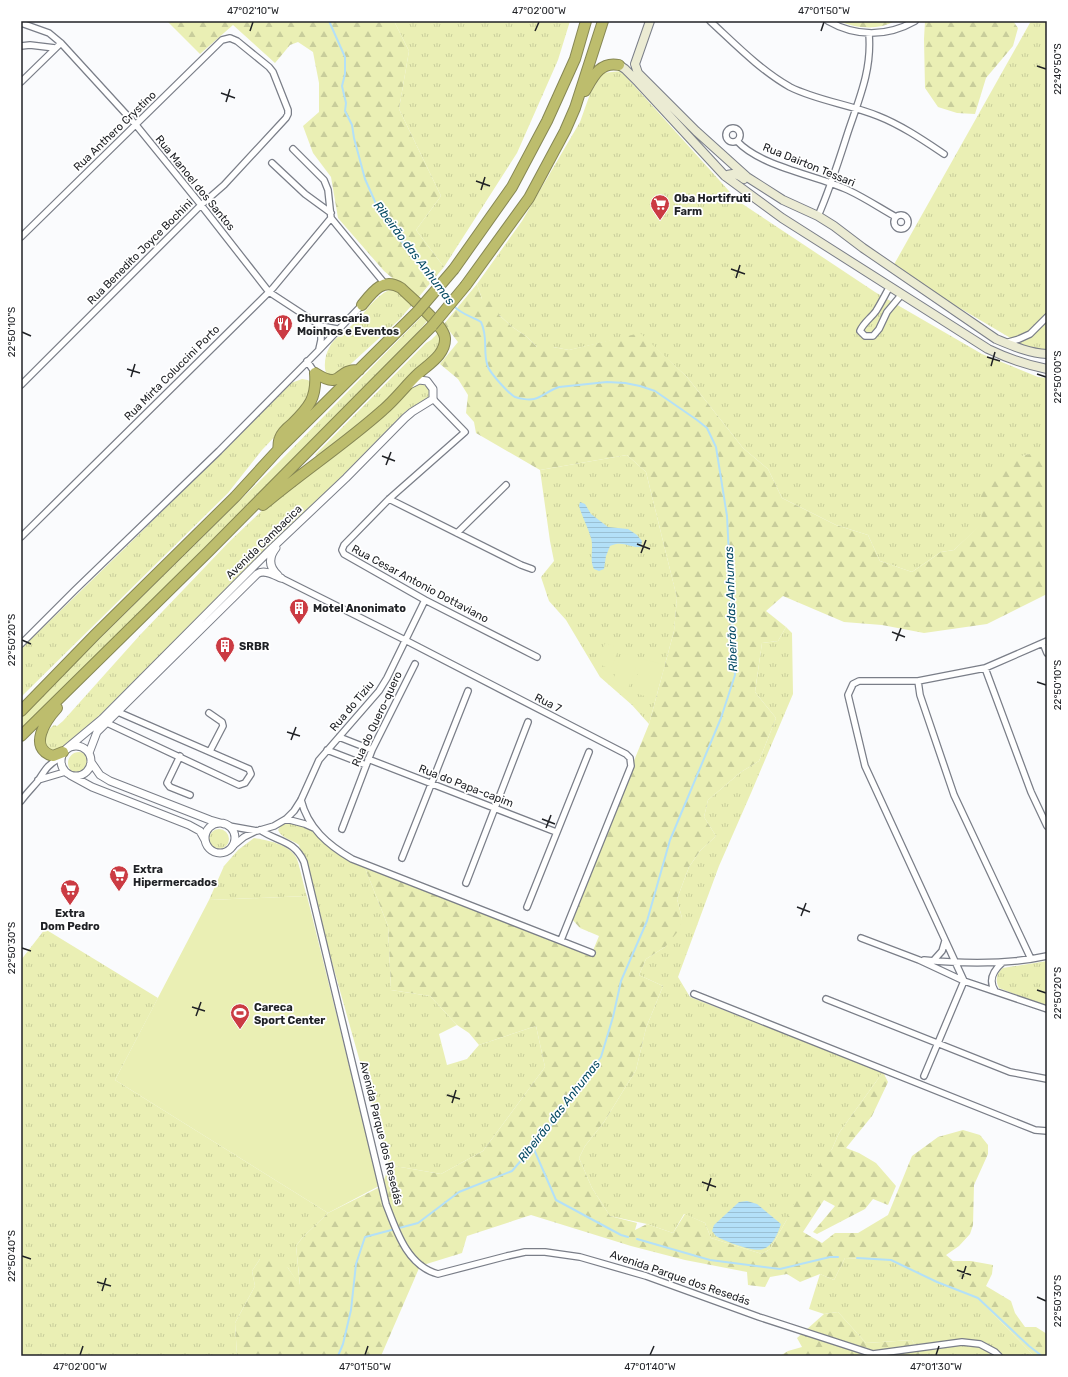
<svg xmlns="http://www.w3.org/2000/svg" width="1068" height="1377" font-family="Rubik,sans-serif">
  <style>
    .grass { fill: url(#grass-tufts) }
    .forest { fill: url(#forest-firs) }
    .pitch { fill: #eaefb4 }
    .water { fill: url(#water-rules) }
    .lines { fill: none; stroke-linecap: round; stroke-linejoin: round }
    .stream { stroke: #b3e0f8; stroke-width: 2 }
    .minor-casing { stroke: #7a7e88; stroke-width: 8 }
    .tertiary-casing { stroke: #7a7e88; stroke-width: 9 }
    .secondary-casing { stroke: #7a7e88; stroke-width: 10 }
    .motorway-casing { stroke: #868754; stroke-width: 12 }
    .minor { stroke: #fff; stroke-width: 5.5 }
    .tertiary { stroke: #fff; stroke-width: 7 }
    .secondary { stroke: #ebebd3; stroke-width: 8 }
    .motorway { stroke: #bdbd6d; stroke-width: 10 }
    .motorway-bridge-casing { stroke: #868754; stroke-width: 12; stroke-linecap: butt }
    .motorway-bridge { stroke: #bdbd6d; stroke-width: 10 }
    .ticks { fill: none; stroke: #202226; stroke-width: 1.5 }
    .labels { text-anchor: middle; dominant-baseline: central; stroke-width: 3.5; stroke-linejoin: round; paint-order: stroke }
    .street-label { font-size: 11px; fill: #202226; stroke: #fff }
    .poi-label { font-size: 11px; font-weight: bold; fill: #202226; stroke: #fff; text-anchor: start }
    .water-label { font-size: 12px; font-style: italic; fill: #064a64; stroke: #fff }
    .neatline { fill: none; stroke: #202226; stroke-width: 1.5 }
    .ticks-label { font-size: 10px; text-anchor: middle; fill: #202226 }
  </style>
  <defs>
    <pattern id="grass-tufts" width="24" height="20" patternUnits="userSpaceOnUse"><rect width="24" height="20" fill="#eaefb4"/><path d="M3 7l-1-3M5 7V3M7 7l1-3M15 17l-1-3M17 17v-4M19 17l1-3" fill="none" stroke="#c8cd9b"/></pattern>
    <pattern id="forest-firs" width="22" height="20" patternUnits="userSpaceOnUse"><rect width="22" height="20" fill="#eaefb4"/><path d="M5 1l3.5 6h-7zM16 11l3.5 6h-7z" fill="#c8cd9b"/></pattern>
    <pattern id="water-rules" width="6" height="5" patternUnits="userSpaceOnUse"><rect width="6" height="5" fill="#b3e0f8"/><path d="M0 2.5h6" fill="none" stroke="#9ac0d4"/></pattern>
  </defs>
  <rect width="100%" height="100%" fill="#fafbfd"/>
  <!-- grass -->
  <path class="grass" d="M394,21H570L558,60L517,153L444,267L416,230L441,196L399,109L409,51Z
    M1031,21H1047V351L1036,353L892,268Z
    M621,71L738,201L875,292L982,354L1038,377L1047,378V454L1024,455L981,507L983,523L954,550L941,552L912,572L880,561L868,535L836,525L782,498L768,469L743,448L687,377L640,334L569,350L553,347H537L527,337L511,326L482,299L477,284L522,221L580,122L590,94L603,73Z
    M389,290L398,292L412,305L399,320L342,372L334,376L327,375C323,368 325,355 329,348C334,337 347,331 355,322C366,312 375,296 389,290Z
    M423,315L428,320L417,333L277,476L21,729V718L47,691L279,462Z
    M440,331L441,340L437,351L381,408L319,457L315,455L426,343L431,340Z
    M302,379L308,380L311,383V392L304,406L262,450L228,493L21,697V650L25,645L123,550L285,389L291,383Z
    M417,382L426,384L431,393L429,397L406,411L335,483L215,600L99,716L57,754L45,748L44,734L54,725L57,726L63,721L140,635L228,543L273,500Z
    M627,455L646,472L677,598L674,631L649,724L632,705L600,677L566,620L549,601L541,577L554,561L550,541L540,470Z
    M786,627L792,633L793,694L751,793L719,866L678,977L690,997L883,1072L839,1133L832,1149L786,1221L770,1249L762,1254L711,1238L705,1223L684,1214L673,1233L647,1224L610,1216L592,1188L579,1158L585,1146L604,1122L636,1070L646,1028L663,986L639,975L646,959L665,947L682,918L677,899L689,867L700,851L716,836L704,817L708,800L741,772L759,761L776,718L755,692L762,643L778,641Z
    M68 763a11 11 0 1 1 22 0a11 11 0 1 1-22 0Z
    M288,823L297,824L306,827L318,835L334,851L363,863L388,926L391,990L430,996L457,1025L439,1034L447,1065L467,1059L479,1045L536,1026L545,1067L483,1151L441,1174L389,1165L299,845C293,840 281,838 278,830L281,825Z
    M209 839a10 10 0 1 1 20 0a10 10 0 1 1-20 0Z
    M254,838C267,840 288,844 296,857C299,862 304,888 307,896L209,900L224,866L238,850Z
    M45,929L158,998L115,1080L328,1213L302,1238L296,1246L300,1286L288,1268L260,1259L252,1271L255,1286L235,1323L237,1356H21V960Z
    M1047,961V1007L999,988C995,980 996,973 1003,968Z
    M845,1258L891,1260L937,1282L978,1298L1034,1356H921L912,1340L866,1343L838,1312L824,1314L809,1309L820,1274L834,1280Z"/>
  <!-- forest -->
  <path class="forest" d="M167,21H394L409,51L399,109L441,196L416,230L444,267L417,299L384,271L338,218L331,177L313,153L303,126L319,112V83L313,52L298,42L290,45L275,63L233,25L200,54Z
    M838,21H895C877,31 856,28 838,21Z
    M925,21H1013L1018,28L1013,46L986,78L975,114L957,113L938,107L925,88L924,39Z
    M477,284L482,299L497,301L499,315L511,326L527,337L537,347H553L569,350L640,333L687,377L743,448L768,469L782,498L836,525L868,535L880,561L912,572L941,552L954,550L982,523C981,512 980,499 982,488C985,475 1012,457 1025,455C1032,453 1040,454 1047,454V594L987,624L924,633L882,625L844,622L783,596L766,611L786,627L778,641L762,643L755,692L776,718L759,761L741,772L708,800L704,817L716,836L700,851L689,867L677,899L682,918L680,929L665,947L646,959L639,975L663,986L646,1028L636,1070L604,1122L585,1146L579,1158L592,1188L610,1216L637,1223L635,1230L647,1224L673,1233L685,1214L705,1223L711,1238L762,1254L770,1249L786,1221L802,1187L832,1149L839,1133L883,1072L888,1082L872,1116L846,1148L859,1153L876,1163L896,1186L888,1205L873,1199L865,1209L817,1234L813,1232L835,1206L824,1200L803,1232L822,1243L835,1233H858L888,1215L912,1156L938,1137L963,1130L980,1135L988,1145V1154L974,1185L973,1225L970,1234L959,1246L946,1255L953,1261H971L993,1265L992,1274L986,1286L1011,1301L1015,1313L1025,1327H1036L1047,1334V1356H1034L978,1298L937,1282L891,1260L845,1258L834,1280L820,1274L800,1282L787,1274L770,1277L765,1287L748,1285L747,1272L685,1260L631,1246L531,1215L467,1236L462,1253L420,1266L381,1356H237L235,1323L255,1286L252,1271L260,1259L274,1258L288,1268L300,1285L296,1246L302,1238L328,1213L382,1186L389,1165L441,1174L483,1151L545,1067L536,1026L479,1045L469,1033L457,1025L430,996L391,990L388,926L363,863L592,953L599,936L580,928L570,917L649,724L674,631L677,598L646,472L627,455L540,470L476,433L474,422L466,413L468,395L458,379L440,364L458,342L444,324Z
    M838,1312L866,1343L912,1340L921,1356H780L788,1351L802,1347L797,1338L824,1314Z"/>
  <!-- pitch -->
  <path class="pitch" d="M605,643L619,648L611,669L598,664Z
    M622,653L639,658L628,689L612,683Z
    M643,659L665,665L654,699L632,692Z
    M307,896L379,1186L328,1213L115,1080L209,900Z"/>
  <!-- water -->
  <path class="water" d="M580,502L585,504L591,514L608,527L628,529L637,535L642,541L641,547C629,548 623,540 610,546L606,556L604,569L599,571L594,569C589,560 594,548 591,538C588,527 582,517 579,506Z
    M747,1201L757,1204L781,1224C778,1233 773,1246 763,1249C756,1253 723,1241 716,1236C715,1235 713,1232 712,1231L714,1225L739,1202Z"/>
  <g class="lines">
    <!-- stream -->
    <path class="stream" d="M329,21L345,57V74L342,86L346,103L345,111L352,125L354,138L365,179L377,206L395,233L436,284
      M440,289L449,300
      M533,1147L556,1200L621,1235L628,1237
      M637,1239L710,1260L780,1269L830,1257H838
      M857,1258L891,1260L937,1282L978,1298L1029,1346L1042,1356
      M338,1356L343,1344L351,1310L356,1264L365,1237L418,1223L459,1192L512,1171L549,1128L601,1057L613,1017L621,981L647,921L670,840L721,718L735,675L727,516L716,447L707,428L697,420L655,391L640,386L625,383L607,382L559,387C549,390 543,397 534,399C529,400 520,399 515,397C509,394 491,374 488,367C482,352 489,339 481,322C471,316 460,314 453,305"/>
    <defs>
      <path id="minor" d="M710,21C735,44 760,70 790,87C818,101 849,104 878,116C901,125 923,140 944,154
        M828,21C856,37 887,37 915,21
        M21,23L49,33L61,43L136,125L201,205L269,292L321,326V340L319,349
        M21,46L30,45L55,48
        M21,82L61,43
        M726 135a7 7 0 1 1 14 0a7 7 0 1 1-14 0Z
        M737,141C761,167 816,175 848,190C865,198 880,208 896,217
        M293,149L324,180L328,190L331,218L385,284
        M272,163L305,194L331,213
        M894 222a7 7 0 1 1 14 0a7 7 0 1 1-14 0Z
        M818,216C830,189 839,160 848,132C859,99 872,70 869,34
        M21,237L222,40L230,38L237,41L269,67L273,72L288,110V114L286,118L224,185L201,205L21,385
        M890,286C885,295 881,303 876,311C871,318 863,323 860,331L865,336H873L879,329L887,312L902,294
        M321,326L337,329
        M1005,343L1019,339L1030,334L1047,317
        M307,361L315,373
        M433,399L465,432L389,499L344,545L342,550L344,554L425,600L537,657
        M389,499L521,565L532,569
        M457,533L506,485
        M21,537L273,288L331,218
        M281,578L405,640L626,754L630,758L631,766L561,940
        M1043,643L1047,653
        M21,644L75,590L219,451L318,351L362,305
        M985,668L1031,792L1047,826
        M918,681L920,695L954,795L1031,959
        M209,713L222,722L223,726L210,751
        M107,723L239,785L245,783L251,774L249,769L118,712
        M339,737L372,750
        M327,750L366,765
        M180,756L167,783L170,787L190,795
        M368,759L556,832
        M38,780L65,772
        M301,800C308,828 328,845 352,859L592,953
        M21,801C26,794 32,788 38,781C45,770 48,764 60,758
        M286,819L305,824L314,828
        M229,826L257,831L274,826L286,819L294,811L301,800L319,760L379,691L387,678L425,600
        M342,829L372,750L415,664
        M260,830C278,842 294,840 304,862L386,1204C396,1230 407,1266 438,1274L507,1256L525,1252H545L580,1257L646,1276L759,1317L873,1354L962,1342L980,1344L995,1352L999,1356
        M233,846L244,837L256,831
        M402,858L468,691
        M466,883L528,722
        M527,907L589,752
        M861,938L919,960L964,981L1047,1009
        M924,960C965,964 1006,965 1047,956
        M933,961L942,951L945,941
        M995,991C988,980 993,971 1002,963
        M694,994L1035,1130L1047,1131
        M826,999L1010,1072L1047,1079
        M924,1076L964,981L865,766L848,695L853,684L859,681H918L985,668L1047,641"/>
      <path id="tertiary" d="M276,548C268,558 269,567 278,575
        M61 761a15 15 0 1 1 30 0a15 15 0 1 1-30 0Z
        M66,749L102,719L270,550L346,478L405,418L412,412L433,399V389L427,381L419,380L411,384
        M89,753L97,732L257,574C264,569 274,575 281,578
        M91,762L100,775L110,781L210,820L224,824
        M70,775L92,787L189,825L200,831L205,840
        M205 838a15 15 0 1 1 30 0a15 15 0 1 1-30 0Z"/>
      <path id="secondary" d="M635,64L638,73L696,131L747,177L783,200L818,216L834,226L863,248L996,339C1013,346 1029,353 1047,354
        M635,64L650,21
        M619,65L625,69L638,82L725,176L782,218L988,349C1007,358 1026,365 1047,369
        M725,176C732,172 737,174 744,179"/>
      <path id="motorway" d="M585,91C593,77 600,61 619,65
        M454,269L512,187L547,121L575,59L586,21
        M466,285L529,198L565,131L575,108L603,21
        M315,373C344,391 334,369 359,370
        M278,450C279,446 278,441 280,438C282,432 287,428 292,424C309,407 317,398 315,373
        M263,505C302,472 345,444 383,410C396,399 406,385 419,373C429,364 446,354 445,338C444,325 411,298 401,288C383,277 373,291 362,305
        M57,708C46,720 27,748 53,756L63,752
        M21,711L95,635L235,497L278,450L418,311
        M21,736L208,552L432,326"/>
    </defs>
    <!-- minor casing -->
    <use href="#minor" class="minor-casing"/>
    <!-- tertiary casing -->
    <use href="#tertiary" class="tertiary-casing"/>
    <!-- secondary casing -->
    <use href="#secondary" class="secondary-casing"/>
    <!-- motorway casing -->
    <use href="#motorway" class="motorway-casing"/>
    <!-- minor -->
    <use href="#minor" class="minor"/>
    <!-- tertiary -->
    <use href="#tertiary" class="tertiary"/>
    <!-- secondary -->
    <use href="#secondary" class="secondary"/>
    <!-- motorway -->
    <use href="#motorway" class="motorway"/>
    <defs>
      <path id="motorway-bridge" d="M418,311L454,269
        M432,326L466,285"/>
    </defs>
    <!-- motorway-bridge casing -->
    <use href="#motorway-bridge" class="motorway-bridge-casing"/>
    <!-- motorway-bridge -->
    <use href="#motorway-bridge" class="motorway-bridge"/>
  </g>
  <!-- ticks -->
  <path class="ticks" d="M250,31L253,22M535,31L539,22M821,31L824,22M1037,66L1046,69M221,93L235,98M226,102L230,89M476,181L490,186M481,190L485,177M731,269L745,274M736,278L740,265M22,332L31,336M987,357L1000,361M991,366L995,352M127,369L140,373M1037,374L1046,377M131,377L135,364M382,456L395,461M386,465L391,452M637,544L650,549M641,553L646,540M892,632L905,637M22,640L31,644M896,641L901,628M1037,682L1046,685M287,732L300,736M291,740L296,727M542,819L555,824M546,828L551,815M797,907L810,912M801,916L806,903M22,948L31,951M1037,990L1046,993M192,1007L205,1011M196,1016L201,1002M447,1095L460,1099M452,1103L456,1090M702,1182L716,1187M707,1191L711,1178M22,1256L31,1259M957,1270L971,1275M962,1279L966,1266M97,1282L111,1286M102,1291L106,1278M1037,1297L1046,1301M80,1355L83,1346M365,1355L368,1346M650,1355L654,1346M936,1355L939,1346"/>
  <!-- icons -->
  <defs>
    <symbol id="supermarket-pin" viewBox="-11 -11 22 30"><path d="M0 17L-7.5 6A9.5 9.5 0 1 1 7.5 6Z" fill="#cb3b43" stroke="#fff"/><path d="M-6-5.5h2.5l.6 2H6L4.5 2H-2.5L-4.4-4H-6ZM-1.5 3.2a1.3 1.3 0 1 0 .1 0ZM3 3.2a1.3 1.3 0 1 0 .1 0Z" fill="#fff"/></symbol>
    <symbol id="restaurant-pin" viewBox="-11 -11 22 30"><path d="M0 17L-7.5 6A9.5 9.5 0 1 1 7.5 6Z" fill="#cb3b43" stroke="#fff"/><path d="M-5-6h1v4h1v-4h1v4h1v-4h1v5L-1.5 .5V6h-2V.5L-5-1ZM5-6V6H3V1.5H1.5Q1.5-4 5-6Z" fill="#fff"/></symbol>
    <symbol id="building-pin" viewBox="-11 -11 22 30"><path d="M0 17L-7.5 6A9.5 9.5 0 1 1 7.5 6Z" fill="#cb3b43" stroke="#fff"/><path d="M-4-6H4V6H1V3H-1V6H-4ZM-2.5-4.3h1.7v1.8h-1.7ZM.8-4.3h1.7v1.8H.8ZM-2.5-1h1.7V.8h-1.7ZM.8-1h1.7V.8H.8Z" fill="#fff"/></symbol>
    <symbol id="stadium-pin" viewBox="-11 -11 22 30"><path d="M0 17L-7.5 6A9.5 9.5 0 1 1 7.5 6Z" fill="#cb3b43" stroke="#fff"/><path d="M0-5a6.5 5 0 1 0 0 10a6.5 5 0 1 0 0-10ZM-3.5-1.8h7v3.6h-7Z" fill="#fff"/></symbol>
  </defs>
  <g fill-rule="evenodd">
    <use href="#supermarket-pin" x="649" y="193" width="22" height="30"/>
    <use href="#restaurant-pin" x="272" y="313" width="22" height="30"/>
    <use href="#building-pin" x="288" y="597" width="22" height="30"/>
    <use href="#building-pin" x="214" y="635" width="22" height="30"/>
    <use href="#supermarket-pin" x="108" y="864" width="22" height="30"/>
    <use href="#supermarket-pin" x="59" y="878" width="22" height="30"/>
    <use href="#stadium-pin" x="229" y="1002" width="22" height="30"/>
  </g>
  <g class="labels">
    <!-- street labels -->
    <g class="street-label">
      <text transform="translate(115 131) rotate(-44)">Rua Anthero Crystino</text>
      <text transform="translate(809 165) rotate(22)">Rua Dairton Tessari</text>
      <text transform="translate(195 183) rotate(51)">Rua Manoel dos Santos</text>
      <text transform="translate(140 252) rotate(-45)">Rua Benedito Joyce Bochini</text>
      <text transform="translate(172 373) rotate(-45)">Rua Mirta Coluccini Porto</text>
      <text transform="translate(264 542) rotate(-44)">Avenida Cambacica</text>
      <text transform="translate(420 584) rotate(28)">Rua Cesar Antonio Dottaviano</text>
      <text transform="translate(548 703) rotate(27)">Rua 7</text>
      <text transform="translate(352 706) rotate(-50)">Rua do Tiziu</text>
      <text transform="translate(377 719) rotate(-65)">Rua do Quero-quero</text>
      <text transform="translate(466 786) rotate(21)">Rua do Papa-capim</text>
      <text transform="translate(381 1133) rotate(76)">Avenida Parque dos Resedás</text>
      <text transform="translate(680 1278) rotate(19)">Avenida Parque dos Resedás</text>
    </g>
    <!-- poi labels -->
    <g class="poi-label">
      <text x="674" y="198">Oba Hortifruti<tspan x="674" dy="13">Farm</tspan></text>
      <text x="297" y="318">Churrascaria<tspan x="297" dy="13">Moinhos e Eventos</tspan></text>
      <text x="313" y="608">Motel Anonimato</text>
      <text x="239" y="646">SRBR</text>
      <text x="133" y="869">Extra<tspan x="133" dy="13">Hipermercados</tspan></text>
      <text x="70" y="913" text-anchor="middle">Extra<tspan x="70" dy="13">Dom Pedro</tspan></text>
      <text x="254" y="1007">Careca<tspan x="254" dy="13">Sport Center</tspan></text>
    </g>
    <!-- water labels -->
    <g class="water-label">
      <text transform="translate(414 253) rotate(53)">Ribeirão das Anhumas</text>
      <text transform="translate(731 609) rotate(-92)">Ribeirão das Anhumas</text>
      <text transform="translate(559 1111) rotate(-52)">Ribeirão das Anhumas</text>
    </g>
  </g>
  <!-- border -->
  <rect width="1068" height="1377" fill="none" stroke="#ffffff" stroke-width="44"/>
  <rect x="22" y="22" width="1024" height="1333" class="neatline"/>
  <g class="ticks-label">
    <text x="253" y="14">47°02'10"W</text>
    <text x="539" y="14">47°02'00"W</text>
    <text x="824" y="14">47°01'50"W</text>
    <text transform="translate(1057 69) rotate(-90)" y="4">22°49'50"S</text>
    <text transform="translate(11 332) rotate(-90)" y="4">22°50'10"S</text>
    <text transform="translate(1057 377) rotate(-90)" y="4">22°50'00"S</text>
    <text transform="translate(11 640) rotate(-90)" y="4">22°50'20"S</text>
    <text transform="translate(1057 685) rotate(-90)" y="4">22°50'10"S</text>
    <text transform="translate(11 948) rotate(-90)" y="4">22°50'30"S</text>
    <text transform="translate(1057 993) rotate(-90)" y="4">22°50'20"S</text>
    <text transform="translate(11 1256) rotate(-90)" y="4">22°50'40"S</text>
    <text transform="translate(1057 1301) rotate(-90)" y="4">22°50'30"S</text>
    <text x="80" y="1370">47°02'00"W</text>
    <text x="365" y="1370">47°01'50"W</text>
    <text x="650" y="1370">47°01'40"W</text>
    <text x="936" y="1370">47°01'30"W</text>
  </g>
</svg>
